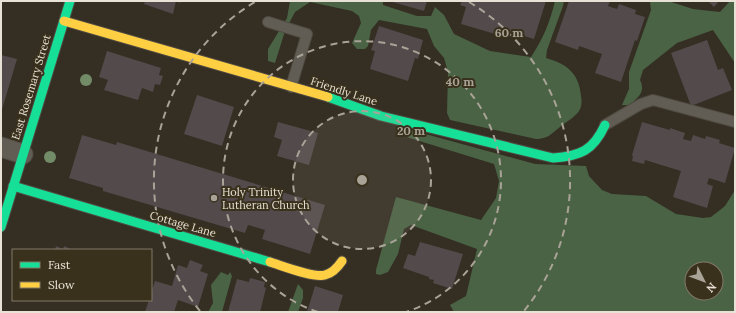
<svg xmlns="http://www.w3.org/2000/svg" width="736" height="313" font-family="Lora,serif">
  <style>
    .forest { fill: #4a6344; fill-rule: evenodd }
    .building { fill: #524a4b }
    .lines { fill: none; stroke-linecap: round; stroke-linejoin: round }
    .lane-casing { stroke: #504b42; stroke-width: 12 }
    .street-casing { stroke: #504b42; stroke-width: 21 }
    .fast-casing { stroke: #504b42; stroke-width: 11 }
    .slow-casing { stroke: #504b42; stroke-width: 11 }
    .lane { stroke: #615d54; stroke-width: 10 }
    .street { stroke: #615d54; stroke-width: 19 }
    .fast { stroke: #16e098; stroke-width: 9 }
    .slow { stroke: #ffcf43; stroke-width: 9 }
    .tree { fill: #738c68 }
    .ring { fill: none; stroke: #a9a397; stroke-width: 2; stroke-dasharray: 7 5 }
    .poi-dot { fill: #a9a397; stroke: #3a311d; stroke-width: 1.5 }
    .labels { text-anchor: middle; dominant-baseline: central; stroke-width: 4; stroke-linejoin: round; paint-order: stroke }
    .street-label { font-size: 11px; fill: #e8e2d6; stroke: #3a311d }
    .poi-label { font-size: 11px; fill: #e8e2d6; stroke: #3a311d; text-anchor: start }
    .centre { fill: #a9a397; stroke: #3a311d; stroke-width: 2 }
    .ring-label { font-size: 12px; text-anchor: middle; font-weight: bold; fill: #a9a397; stroke: #3a311d; stroke-width: 4; stroke-linejoin: round; paint-order: stroke }
  </style>
  <rect width="100%" height="100%" fill="#342e23"/>
  <!-- forest -->
  <path class="forest" d="M290,1H383V5L417,16H431L435,7L444,15L454,34L490,51L531,57C543,39 550,22 555,1H564L563,6L547,50L546,58C567,64 579,73 581,96C582,101 582,106 579,111C575,117 566,122 560,127C551,134 548,139 536,139L450,120L447,113L448,72L444,58L434,46L427,29L379,20L371,30L368,46L365,49H357L352,43L361,23L359,16L352,11L310,2L295,12L285,31L275,63L268,61V49L287,18Z
    M648,1H668L693,9L720,12L730,1H735V63L713,30L677,43L643,70L640,80C646,92 638,97 630,105H622L629,89V72L651,10L650,2Z
    M400,127L535,164L586,166L589,176L602,190L612,194L646,196L676,214L703,218L711,217L725,206L735,190V312H454L450,305L466,296L477,249L411,225L404,229L398,254L388,272L380,275L376,274V270L396,197L481,220L496,198L499,181L494,164L400,135L398,133ZM692,269H716V293H692Z
    M221,272L228,275L230,272L232,276L222,312H208L213,303L211,285Z
    M298,284L303,290V298L298,312H288Z"/>
  <!-- building -->
  <path class="building" d="M145,1H181L180,3L176,1L173,14L144,4Z
    M389,1H427L424,11Z
    M462,1H546L534,39L497,28L495,34L461,24L466,7L460,5Z
    M569,1H610L608,6L617,9L619,4L636,10L635,14L645,17L637,41L635,40L621,82L595,73L602,54L579,46L578,50L555,42Z
    M708,1H719L714,7Z
    M379,26L423,40L418,59L415,58L408,81L370,69L375,51L371,50Z
    M707,40L718,70L723,68L732,90L691,106L671,53Z
    M107,51L161,68L159,75L163,76L160,85L155,84L153,92L142,88L138,100L104,90L108,80L99,77Z
    M1,55L17,59L1,113Z
    M197,95L234,107L222,146L184,134Z
    M278,122L318,133L309,165L277,156L282,140L274,137Z
    M642,122L670,130V128L685,133L683,139L691,141L693,135L705,139L706,136L720,140L719,143L735,148L725,183L709,178L707,184L713,186L707,208L673,197L681,171L645,160L644,164L632,161L633,156L632,155Z
    M82,135L116,145L117,142L325,205L310,254L262,239L265,230L248,225L245,233L103,191V188L69,178Z
    M420,242L463,254L452,289L433,283L434,280L429,279V277L403,268L408,254L415,256Z
    M56,246L63,249L64,246L73,250H55Z
    M190,260L203,265L200,271L208,274L198,307L178,300L174,312H145L149,300H151V293L155,281L172,286L178,265L187,268Z
    M250,278L265,282L264,287L266,288L260,312H228L237,279L249,282Z
    M315,286L343,295L338,312H307Z"/>
  <g class="lines">
    <defs>
      <path id="lane" d="M268,22L307,34L291,87
        M605,125L641,104L653,100L735,122"/>
      <path id="street" d="M1,147L23,154"/>
      <path id="fast" d="M328,97L381,116L553,158C580,156 593,151 605,125
        M13,186L270,262
        M1,227L70,1"/>
      <path id="slow" d="M64,21L328,97
        M270,262C283,266 313,278 325,275C333,273 338,267 342,261"/>
    </defs>
    <!-- lane casing -->
    <use href="#lane" class="lane-casing"/>
    <!-- street casing -->
    <use href="#street" class="street-casing"/>
    <!-- fast casing -->
    <use href="#fast" class="fast-casing"/>
    <!-- slow casing -->
    <use href="#slow" class="slow-casing"/>
    <!-- lane -->
    <use href="#lane" class="lane"/>
    <!-- street -->
    <use href="#street" class="street"/>
    <!-- fast -->
    <use href="#fast" class="fast"/>
    <!-- slow -->
    <use href="#slow" class="slow"/>
  </g>
  <!-- trees -->
  <g class="tree">
    <circle cx="86" cy="80" r="6"/>
    <circle cx="50" cy="157" r="6"/>
  </g>
  <!-- distance rings -->
  <circle cx="362" cy="180" r="69" fill="#a9a397" fill-opacity=".12"/>
  <g class="ring">
    <circle cx="362" cy="180" r="69"/>
    <path d="M318 312A139 139 0 1 1 406 312"/>
    <path d="M200 311A208 208 0 0 1 255 2M469 2A208 208 0 0 1 524 311"/>
  </g>
  <!-- markers -->
  <circle class="poi-dot" cx="214" cy="198" r="4"/>
  <g class="labels">
    <!-- street labels -->
    <g class="street-label">
      <text transform="translate(31 87) rotate(-73)">East Rosemary Street</text>
      <text transform="translate(344 91) rotate(18)">Friendly Lane</text>
      <text transform="translate(183 224) rotate(16)">Cottage Lane</text>
    </g>
    <!-- poi labels -->
    <g class="poi-label">
      <text x="222" y="192">Holy Trinity<tspan x="222" dy="13">Lutheran Church</tspan></text>
    </g>
  </g>
  <circle cx="362" cy="180" r="6" class="centre"/>
  <g class="ring-label">
    <text x="509" y="37">60 m</text>
    <text x="460" y="86">40 m</text>
    <text x="411" y="135">20 m</text>
  </g>
  <!-- border -->
  <rect width="736" height="313" fill="none" stroke="#e8e2d6" stroke-width="4"/>
  <!-- legend -->
  <rect x="12" y="249" width="140" height="52" fill="#3a311d" stroke="#807867"/>
  <rect x="20" y="262" width="20" height="6" fill="#16e098" stroke="#807867"/>
  <text x="48" y="269" font-size="12" fill="#e8e2d6">Fast</text>
  <rect x="20" y="282" width="20" height="6" fill="#ffcf43" stroke="#807867"/>
  <text x="48" y="289" font-size="12" fill="#e8e2d6">Slow</text>
  <!-- north arrow -->
  <g transform="translate(704 281) rotate(132)"><circle r="19" fill="#3a311d" stroke="#807867"/>
  <path d="M0-3L7 15L0 10L-7 15Z" fill="#a9a397"/>
  <text y="-6" font-size="11" font-weight="bold" text-anchor="middle" fill="#e8e2d6">N</text>
  </g>
</svg>
